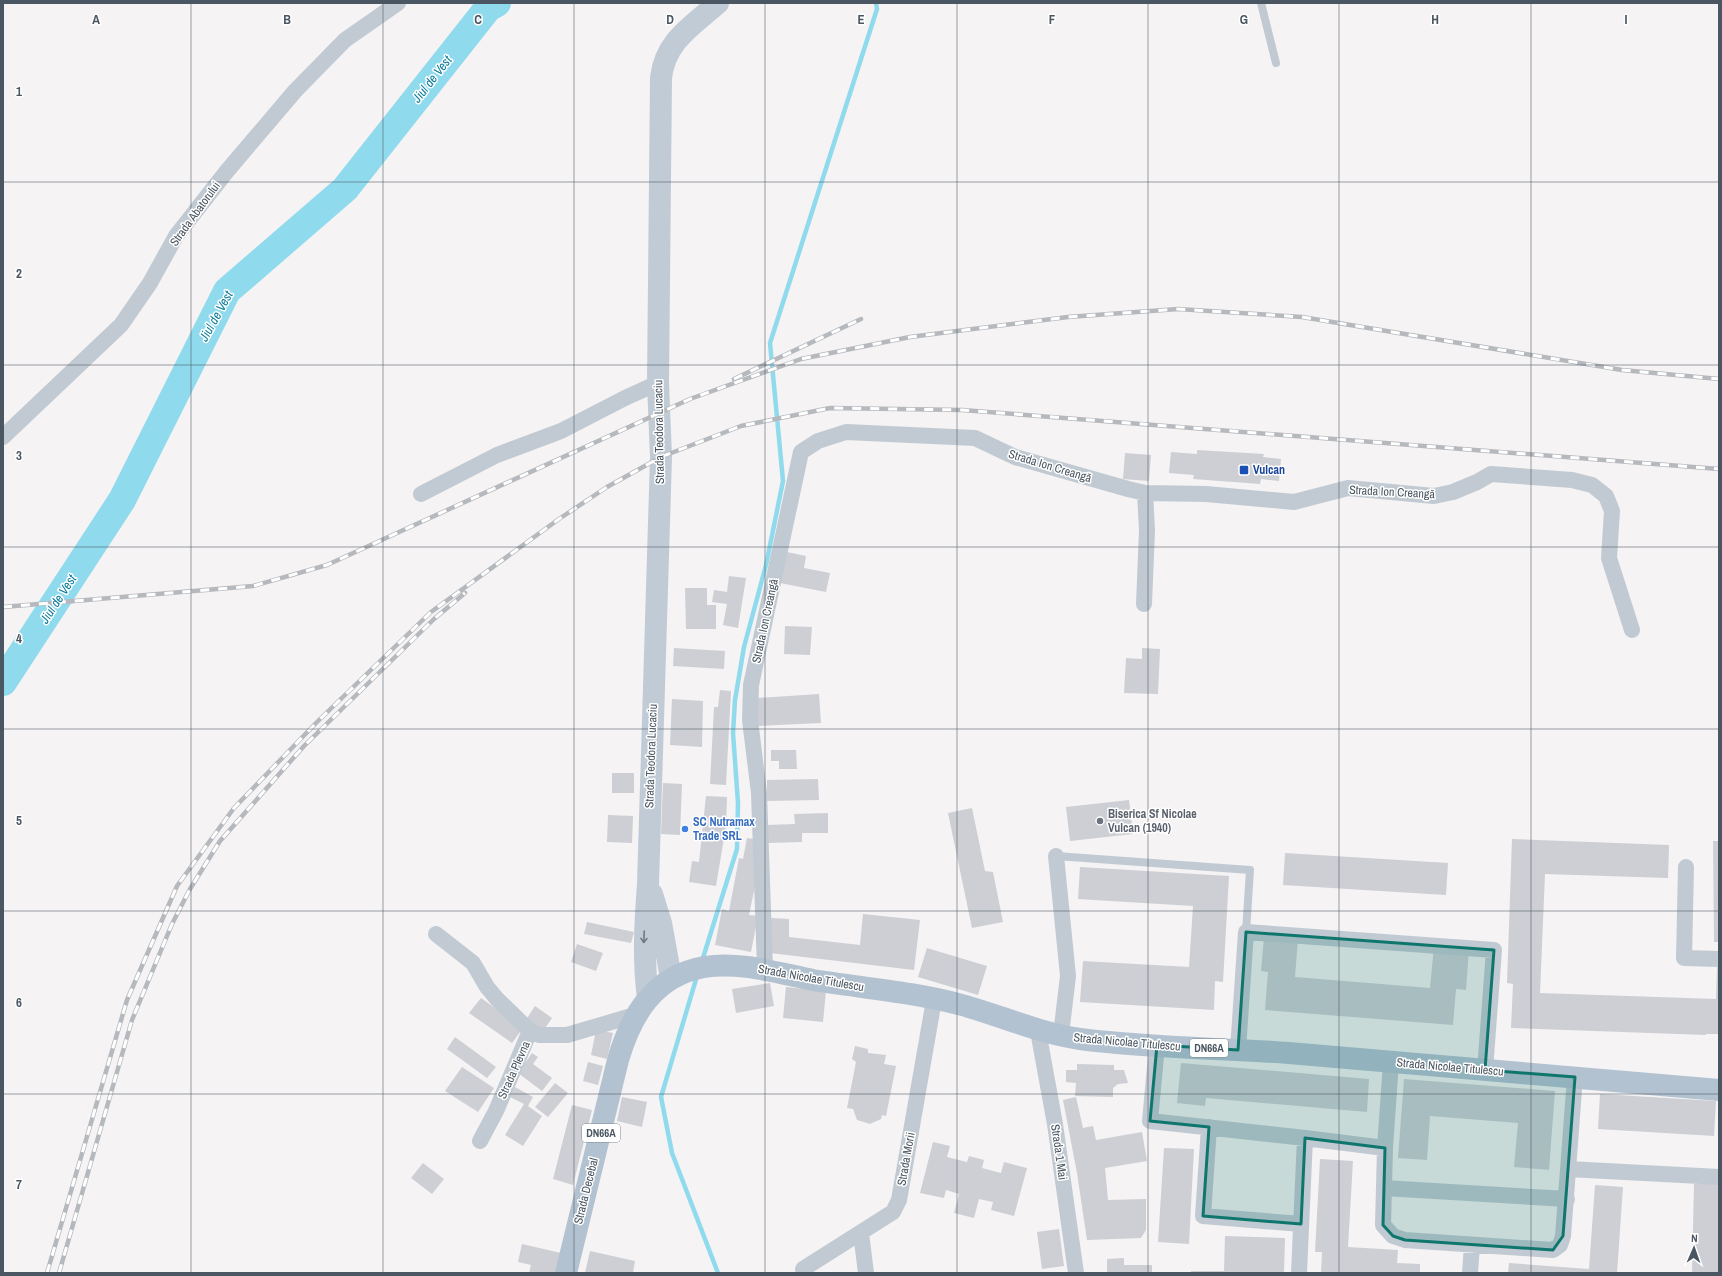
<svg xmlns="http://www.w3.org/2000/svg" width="1722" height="1276" font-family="'Archivo Narrow',sans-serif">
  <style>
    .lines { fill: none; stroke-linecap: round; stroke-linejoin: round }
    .stream { stroke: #90daee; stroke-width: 4.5 }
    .river { stroke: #90daee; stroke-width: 28 }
    .building { fill: #cdcfd5 }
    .service { stroke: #c1cad2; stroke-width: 8 }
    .minor { stroke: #c1cad2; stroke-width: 16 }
    .secondary { stroke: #c1cbd6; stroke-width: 22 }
    .primary { stroke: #b3c2d1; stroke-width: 22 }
    .rail-casing { stroke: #b5b8bd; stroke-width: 4.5 }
    .rail { stroke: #fff; stroke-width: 3; stroke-dasharray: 9; stroke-linecap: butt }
    .oneway { stroke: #6e7984 }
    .marked { fill: #0f766e; fill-opacity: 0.2; stroke: #0f766e; stroke-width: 3; stroke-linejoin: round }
    .grid { fill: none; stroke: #4a5661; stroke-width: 1; stroke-opacity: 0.55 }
    .transit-dot { fill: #1a4fb4; stroke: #fff; stroke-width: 1.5 }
    .worship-dot { fill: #6b7280; stroke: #fff; stroke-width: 1.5 }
    .shop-dot { fill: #3f7fe0; stroke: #fff; stroke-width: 1.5 }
    .labels { text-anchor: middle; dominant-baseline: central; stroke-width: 3; stroke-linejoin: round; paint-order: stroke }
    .shield { fill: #fff; stroke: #808990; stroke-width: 1 }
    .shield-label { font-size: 11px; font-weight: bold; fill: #4a5661 }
    .street-label { font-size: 12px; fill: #4a5661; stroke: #fff }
    .transit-label { font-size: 12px; font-weight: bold; fill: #164399; stroke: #fff; text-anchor: start }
    .worship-label { font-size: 12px; font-weight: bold; fill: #5b616d; stroke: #fff; text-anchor: start }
    .shop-label { font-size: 12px; font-weight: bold; fill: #366cbe; stroke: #fff; text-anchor: start }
    .water-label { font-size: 13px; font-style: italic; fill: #0c7c9b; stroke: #fff }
    .grid-label { font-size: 13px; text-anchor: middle; font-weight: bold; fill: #4a5661; stroke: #fff; stroke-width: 3; stroke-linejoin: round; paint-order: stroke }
  </style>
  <rect width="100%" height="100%" fill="#f5f3f3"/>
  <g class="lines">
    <!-- stream -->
    <path class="stream" d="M702,961L737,849L738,803L733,733L735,700L744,647L766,565L783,481L770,343L877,9L876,3
      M697,976L661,1097L672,1153L718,1273"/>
    <!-- river -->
    <path class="river" d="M3,682L122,500L227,291L345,189L488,8L497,3"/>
  </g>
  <!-- building -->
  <path class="building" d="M1197,450L1264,454L1263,457L1281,459L1279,481L1261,479L1260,484L1193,479L1194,475L1169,473L1171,452L1197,454Z
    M1125,453L1151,455L1149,481L1123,479Z
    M787,552L806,556L804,568L830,573L826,592L780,583Z
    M729,576L746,578L738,628L723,625L727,604L712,602L714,590L727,592Z
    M685,588H707V605H716V629H686Z
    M785,626L812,627L810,655L784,654Z
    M674,648L725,651L724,669L673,666Z
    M1142,648L1160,649L1158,694L1124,693L1126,658L1142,659Z
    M720,690L731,691L726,785L710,784L714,707H718Z
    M819,694L821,723L758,726L757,698Z
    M672,699L703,701L702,747L670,745Z
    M771,750H796L797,769H779V761H771Z
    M612,773H634V793H612Z
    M818,779L819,800L767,801V780Z
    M663,783L682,784L680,835L661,834Z
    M706,796L727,797L726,826L716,886L689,882L692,861L699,862Z
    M1129,800L1133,834L1070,841L1066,807Z
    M972,808L985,871L993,872L1003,922L972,928L948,813Z
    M828,813V833H802V842L768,843L767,825L795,824L794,814Z
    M608,815L633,816L632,843L607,842Z
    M747,838L760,840V862L749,915L758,916L751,952L715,945L722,909L729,911L739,858L743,859Z
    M1512,839L1669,845L1668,878L1545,874L1540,993L1716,999L1717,966H1719V1034H1706V1035L1511,1028L1513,984L1507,983Z
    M1713,841H1719V942H1714Z
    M1285,853L1448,863L1446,895L1283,885Z
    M1080,867L1229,876L1223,982L1215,981L1214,1010L1080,1002L1083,961L1189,967L1193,906L1078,899Z
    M863,914L920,920L914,970L770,953L771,918L789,919V937L860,945Z
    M587,922L634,932L631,943L584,934Z
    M1264,937L1298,939L1295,977L1430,988L1434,946L1469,949L1466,990L1456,989L1453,1025L1265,1010L1268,972L1261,971Z
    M577,944L603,953L596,971L571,962Z
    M927,948L987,966L978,995L918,977Z
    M770,983L774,1006L736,1013L732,989Z
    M786,987L826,991L823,1022L783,1018Z
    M481,998L523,1028L512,1043L469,1013Z
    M535,1006L552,1018L543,1031L526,1020Z
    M596,1030L613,1033L607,1059L591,1055Z
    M455,1037L496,1067L487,1078L447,1049Z
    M855,1046L868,1049V1053L886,1055L884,1064L896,1066L886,1116L882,1115L881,1119L870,1124L857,1120L853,1109L847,1108L856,1062L852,1059Z
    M532,1053L538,1057L533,1064L552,1078L542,1091L518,1073Z
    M588,1062L603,1066L598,1085L583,1081Z
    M1181,1063L1369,1079L1367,1112L1206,1098L1205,1106L1177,1103Z
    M1077,1064L1114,1065V1070H1124L1128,1083L1118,1084L1113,1088V1097L1075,1096L1076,1083L1066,1082V1070H1077Z
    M462,1067L494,1088L478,1112L445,1091Z
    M1404,1079L1555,1091L1549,1170L1514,1167L1518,1123L1430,1116L1427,1160L1398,1158Z
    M555,1083L568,1093L548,1117L535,1107Z
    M515,1087L533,1097L528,1106L542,1116L523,1146L505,1135L524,1104L510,1097Z
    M1600,1094L1716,1101L1714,1136L1598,1129Z
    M622,1097L647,1102L642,1127L617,1121Z
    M1076,1097L1083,1128L1093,1126L1096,1140L1142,1132L1147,1161L1105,1168L1108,1200L1146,1199V1230L1141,1238L1087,1240L1077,1173L1063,1100Z
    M572,1105L592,1110L573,1185L553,1179Z
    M933,1142L950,1146L947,1157L967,1162L969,1156L984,1160L982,1168L1001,1173L1004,1162L1027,1168L1014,1216L991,1210L993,1202L979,1199L974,1218L954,1213L959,1194L946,1190L944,1198L920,1193Z
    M1164,1148L1194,1149L1189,1244L1158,1242Z
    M1320,1159L1353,1161L1348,1247L1398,1250L1397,1263L1420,1264V1273H1321L1322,1252H1315Z
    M423,1163L444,1179L432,1194L411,1178Z
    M1694,1184H1719V1273H1692Z
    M1595,1185L1623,1187L1617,1273H1508L1509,1263L1589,1269Z
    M1059,1229L1064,1266L1042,1269L1037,1232Z
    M1225,1236L1285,1238L1284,1273H1191V1271H1224Z
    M522,1244L561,1253L556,1273H529L531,1265L518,1262Z
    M590,1251L635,1261L633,1273H585Z
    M1124,1258V1265H1152V1273H1107V1259Z"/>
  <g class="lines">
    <!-- service -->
    <path class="service" d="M1261,3L1276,63
      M1056,856L1250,870L1246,932"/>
    <!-- minor -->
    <path class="minor" d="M3,437L121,325L150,283L176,236L227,171L295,91L345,40L398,3
      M421,494L497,455L561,431L625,398L658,383
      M1144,604L1147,530L1145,493
      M1056,856L1068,976L1061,1035
      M1686,867L1684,958L1719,959
      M436,934L473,963L487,987L497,999L530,1031L539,1035H567L635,1015
      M765,969L759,793L750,720L751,685L801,452L818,441L846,432L975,438L1015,457L1128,489L1145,493L1206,494L1294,502L1348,488L1434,496L1453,492L1477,482L1491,474L1572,480L1592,485L1606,496L1612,511L1609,558L1632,630
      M1038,1031L1055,1124L1076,1273
      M1157,1045L1150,1121L1305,1138L1299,1273
      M1238,1050L1246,932L1494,950L1485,1070
      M1391,1062L1385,1148L1383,1225L1393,1236L1405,1240L1553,1250L1560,1245L1563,1236L1575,1077
      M1209,1127L1203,1216L1301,1224
      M1305,1138L1385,1148
      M480,1141L496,1111L530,1031
      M1568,1169L1719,1177
      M1384,1188L1567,1199
      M861,1233L866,1273
      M803,1269L893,1212L899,1200L934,1000
      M1470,1273L1472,1245"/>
    <!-- secondary -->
    <path class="secondary" d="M652,894L661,923L671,978
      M648,998C643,960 645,923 648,884L661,457L658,383L661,78C665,41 692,26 718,3"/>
    <!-- primary -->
    <path class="primary" d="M566,1273L618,1060C631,1015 654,976 704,967C740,961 777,973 813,980C863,988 914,992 962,1005C1002,1016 1039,1033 1080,1039C1149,1048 1220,1048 1289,1053C1432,1065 1576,1078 1719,1090"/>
    <defs>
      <path id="rail" d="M734,379L861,319
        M3,607L253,586L327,565L690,399L801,359L910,337L1068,317L1178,309L1302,317L1622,370L1719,379
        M47,1273L127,1000L177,886L234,808L317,722L431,612L559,519L607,487L661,457L741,426L830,408L962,410L1719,469
        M59,1273L132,1020L172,924L190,889L220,841L304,746L434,619L465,593"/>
    </defs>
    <!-- rail casing -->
    <use href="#rail" class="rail-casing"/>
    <!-- rail -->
    <use href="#rail" class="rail"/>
  </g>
  <!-- one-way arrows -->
  <defs><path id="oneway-shaft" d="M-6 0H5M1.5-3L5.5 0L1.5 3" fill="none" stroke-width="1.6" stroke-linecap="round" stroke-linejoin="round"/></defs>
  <use class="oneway" href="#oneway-shaft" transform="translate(644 937) rotate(92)"/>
  <!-- marked area -->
  <path class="marked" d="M1246,932L1494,950L1485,1070L1575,1077L1563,1236L1553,1250L1405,1240L1393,1236L1383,1225L1385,1148L1305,1138L1301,1224L1203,1216L1209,1127L1150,1121L1157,1045L1238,1050Z"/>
  <!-- grid -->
  <path class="grid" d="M191,3V1273M383,3V1273M574,3V1273M765,3V1273M957,3V1273M1148,3V1273M1339,3V1273M1531,3V1273M3,182H1719M3,365H1719M3,547H1719M3,729H1719M3,911H1719M3,1094H1719"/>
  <!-- markers -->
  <rect class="transit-dot" x="1239" y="465" width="10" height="10" rx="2"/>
  <circle class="worship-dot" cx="1100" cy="821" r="4"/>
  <circle class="shop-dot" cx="685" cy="829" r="4"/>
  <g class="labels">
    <!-- shield labels -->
    <g class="shield">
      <rect x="1190" y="1039" width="38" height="18" rx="3"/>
      <rect x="582" y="1124" width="38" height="18" rx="3"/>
    </g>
    <g class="shield-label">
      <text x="1209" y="1048">DN66A</text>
      <text x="601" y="1133">DN66A</text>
    </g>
    <!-- street labels -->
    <g class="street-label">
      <text transform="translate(195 214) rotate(-54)">Strada Abatorului</text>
      <text transform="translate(659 432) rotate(-91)">Strada Teodora Lucaciu</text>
      <text transform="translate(1050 466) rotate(17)">Strada Ion Creangă</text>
      <text transform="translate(1392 492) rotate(3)">Strada Ion Creangă</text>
      <text transform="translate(765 621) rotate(-78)">Strada Ion Creangă</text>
      <text transform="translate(651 756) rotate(-88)">Strada Teodora Lucaciu</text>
      <text transform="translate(811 978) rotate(10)">Strada Nicolae Titulescu</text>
      <text transform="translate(1127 1042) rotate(5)">Strada Nicolae Titulescu</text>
      <text transform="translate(1450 1067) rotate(5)">Strada Nicolae Titulescu</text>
      <text transform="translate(514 1070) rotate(-66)">Strada Plevna</text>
      <text transform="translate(1059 1152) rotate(82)">Strada 1 Mai</text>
      <text transform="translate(906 1159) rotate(-80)">Strada Morii</text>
      <text transform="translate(586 1191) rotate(-76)">Strada Decebal</text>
    </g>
    <!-- transit labels -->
    <g class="transit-label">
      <text x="1253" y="470">Vulcan</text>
    </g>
    <!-- worship labels -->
    <g class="worship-label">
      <text x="1108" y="814">Biserica Sf Nicolae<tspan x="1108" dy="14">Vulcan (1940)</tspan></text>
    </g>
    <!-- shop labels -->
    <g class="shop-label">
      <text x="693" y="822">SC Nutramax<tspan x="693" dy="14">Trade SRL</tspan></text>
    </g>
    <!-- water labels -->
    <g class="water-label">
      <text transform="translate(432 79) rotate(-52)">Jiul de Vest</text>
      <text transform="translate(216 316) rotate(-61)">Jiul de Vest</text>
      <text transform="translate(58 599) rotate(-57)">Jiul de Vest</text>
    </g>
  </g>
  <g class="grid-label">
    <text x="96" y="24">A</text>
    <text x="287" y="24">B</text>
    <text x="478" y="24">C</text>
    <text x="670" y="24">D</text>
    <text x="861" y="24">E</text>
    <text x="1052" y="24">F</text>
    <text x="1244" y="24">G</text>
    <text x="1435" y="24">H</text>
    <text x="1626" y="24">I</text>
    <text x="19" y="96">1</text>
    <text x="19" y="278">2</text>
    <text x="19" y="460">3</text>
    <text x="19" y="643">4</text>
    <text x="19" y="825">5</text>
    <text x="19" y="1007">6</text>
    <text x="19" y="1189">7</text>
  </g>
  <!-- border -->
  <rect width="1722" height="1276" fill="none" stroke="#4a5661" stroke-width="8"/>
  <!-- north arrow -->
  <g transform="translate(1694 1248) rotate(2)" stroke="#ffffff" stroke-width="3" paint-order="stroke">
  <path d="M0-3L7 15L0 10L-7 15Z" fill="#4a5661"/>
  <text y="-6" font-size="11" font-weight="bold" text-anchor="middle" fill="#4a5661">N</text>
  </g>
</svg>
